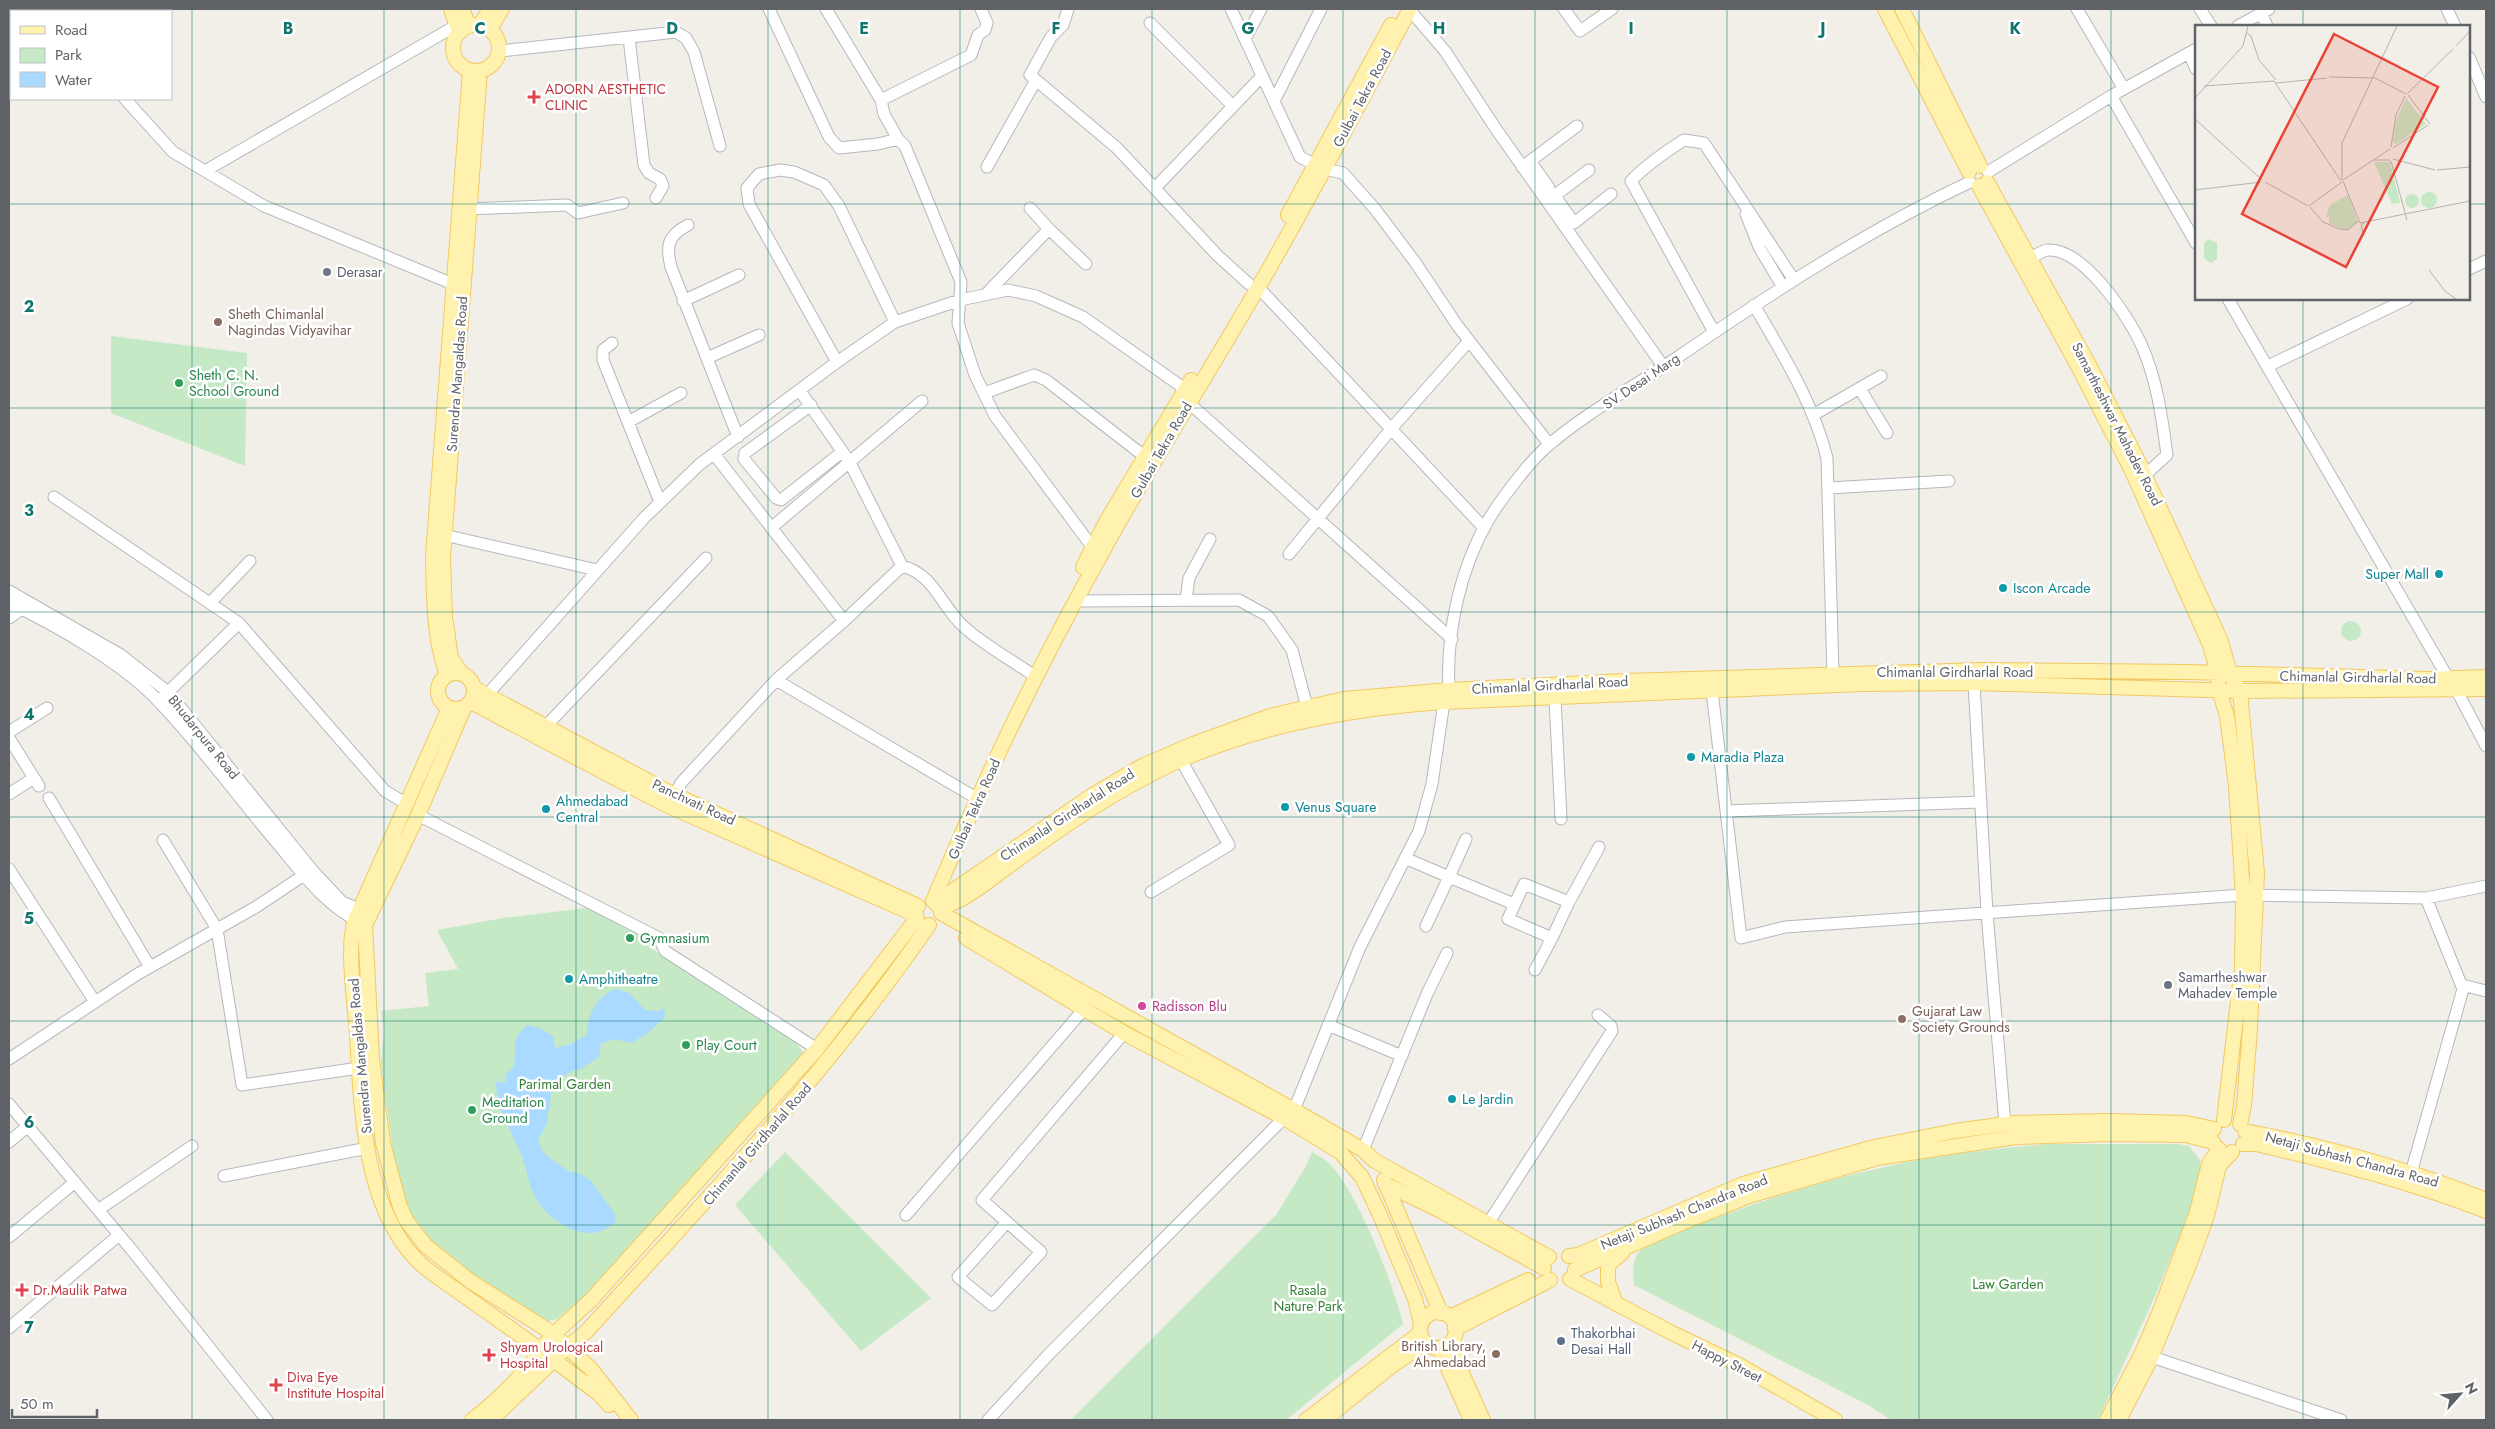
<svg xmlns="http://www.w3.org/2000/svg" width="2495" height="1429" font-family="Jost,sans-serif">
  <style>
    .green { fill: #c5e8c5 }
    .water { fill: #aadaff }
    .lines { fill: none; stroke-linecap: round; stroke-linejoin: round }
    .minor-casing { stroke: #b5b8bc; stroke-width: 13 }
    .major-casing { stroke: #f2c960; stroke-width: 16 }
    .minor { stroke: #fff; stroke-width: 11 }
    .major { stroke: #fff2af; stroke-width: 14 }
    .grid { fill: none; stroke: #0f766e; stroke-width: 1; stroke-opacity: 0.55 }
    .health-dot { fill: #e0444e; stroke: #fff; stroke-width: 2 }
    .worship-dot { fill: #6b7280; stroke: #fff; stroke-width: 2 }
    .education-dot { fill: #8d6e63; stroke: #fff; stroke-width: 2 }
    .leisure-dot { fill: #2e9e5b; stroke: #fff; stroke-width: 2 }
    .culture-dot { fill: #0f9aa8; stroke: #fff; stroke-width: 2 }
    .hotel-dot { fill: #d1479c; stroke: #fff; stroke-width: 2 }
    .service-dot { fill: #5c6f8a; stroke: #fff; stroke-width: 2 }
    .labels { text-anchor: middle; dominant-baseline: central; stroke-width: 5; stroke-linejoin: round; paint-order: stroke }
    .health-label { font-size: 14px; fill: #be3a42; stroke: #fff; text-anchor: start }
    .street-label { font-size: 14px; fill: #5f6368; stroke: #fff }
    .worship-label { font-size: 14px; fill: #5b616d; stroke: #fff; text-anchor: start }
    .education-label { font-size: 14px; fill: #785e54; stroke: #fff; text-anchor: start }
    .leisure-label { font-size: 14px; fill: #27864d; stroke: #fff; text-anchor: start }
    .culture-label { font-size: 14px; fill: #0d838f; stroke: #fff; text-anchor: start }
    .hotel-label { font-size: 14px; fill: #b23c85; stroke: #fff; text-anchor: start }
    .park-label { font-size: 14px; fill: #348238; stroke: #fff }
    .service-label { font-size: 14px; fill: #4e5e75; stroke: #fff; text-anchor: start }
    .inset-road { fill: none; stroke: #b3b3b1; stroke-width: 1 }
    .view { fill: #ea4335; fill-opacity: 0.15; stroke: #ea4335; stroke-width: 2.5 }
    .inset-edge { fill: none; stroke: #5f6368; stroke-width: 2.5 }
    .grid-label { font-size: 16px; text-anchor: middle; font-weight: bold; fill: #0f766e; stroke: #fff; stroke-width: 5; stroke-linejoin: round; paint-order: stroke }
  </style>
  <rect width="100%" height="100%" fill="#f1efe8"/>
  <!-- green -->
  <path class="green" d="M111,336L247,353L245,466L111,413Z
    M2341 631a10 10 0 1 1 20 0a10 10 0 1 1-20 0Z
    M587,908L606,914L653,941L652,949L795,1041L804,1054L597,1285L557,1319L548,1321L538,1319L439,1256L399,1199L381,1062L384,1031L381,1011L429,1006L425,973L458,969L437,930L503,918Z
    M2048,1144H2179L2189,1146L2200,1160L2201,1170L2188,1216L2156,1294L2098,1420H1891L1868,1405L1634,1285C1633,1268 1631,1256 1647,1245C1725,1213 1805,1184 1889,1166C1941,1155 1995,1149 2048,1144Z
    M785,1152L931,1298L861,1351L735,1205Z
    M1312,1152C1318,1156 1326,1159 1331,1165C1359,1196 1393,1283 1403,1324L1286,1420H1071L1276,1215L1306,1166Z"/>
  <!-- water -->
  <path class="water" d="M616,989L629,993L645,1010L659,1011L664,1007L665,1017L648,1033L631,1043L614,1039L601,1043L599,1057L581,1069L571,1071L552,1086L547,1123L538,1141L543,1152L551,1159L568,1171L581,1174L591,1181L615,1214L616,1222C609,1227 600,1233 591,1233C569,1234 543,1214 533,1193C528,1182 527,1169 522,1157C513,1135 495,1104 496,1081L503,1083L506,1082L505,1075L513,1068C519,1051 507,1040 528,1025L539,1028L553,1036L555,1048L571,1044L587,1035C586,1017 598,994 616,989Z"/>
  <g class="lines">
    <defs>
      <path id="minor" d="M135,9L137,11
        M769,9L829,137L839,148L878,144L898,139L905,146L961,282L958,323L975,375L995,416L1093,548
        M826,9L881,100
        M1068,9L1063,25L1051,37L1030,75L1117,148L1218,256L1249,284
        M1231,9L1300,157L1324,169L1343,173L1375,209L1415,262L1457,325L1549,444
        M1409,9L1445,51L1496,129L1663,366
        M1564,9L1580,31L1612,9
        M2077,9L2124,89
        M2200,9L2211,26
        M2447,9L2455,26
        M117,11L121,9
        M2261,13L2267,26
        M1150,23L1233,106
        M2238,26L2269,9
        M629,38L644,165L649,173L660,179L663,186L656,198
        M1245,39L1261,9
        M500,51L676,32L686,38L694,52L720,146
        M2189,53L2196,69
        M2469,57L2486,97
        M2111,96L2196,243
        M125,99L173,152L264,206L453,284
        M1274,101L1321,9
        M898,139L884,114L881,100L971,55L978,35L985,30L987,23L981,9
        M1530,161L1549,188
        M987,167L1036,80
        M1522,167L1577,126
        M205,171L457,25
        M1988,172L2111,96L2196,49
        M1155,188L1262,76
        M1554,195L1574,223L1611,194
        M1550,199L1589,170
        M470,209L567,205L578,213L623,203
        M1746,214L1760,249L1783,287
        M688,225C667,236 666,246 671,267L738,437
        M1049,229L1086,264
        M2030,258C2035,256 2042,251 2047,250C2083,247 2128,316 2141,344C2157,379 2162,418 2167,455L2145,475
        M2469,269L2486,261
        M1258,287L1484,528
        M986,294L1049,229L1030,208
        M2228,299L2448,678
        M683,301L739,275
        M1754,305C1783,355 1813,402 1827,458L1833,674
        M1714,332L1631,181C1647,164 1665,152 1684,140L1704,143L1794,280
        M612,343L603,350V360L660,502
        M707,358L759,335
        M837,362L749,204L747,188L759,174L780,170L794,172L824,185L839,206L895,322
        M2268,366L2407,299
        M1860,389L1887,433
        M984,393L1034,375L1046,380L1144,456
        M1188,402L1452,639
        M811,405L745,453L744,459L776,498L781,500L842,452
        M1813,415L1881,376
        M628,422L681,393
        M714,454L844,621L902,566L849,461L800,391
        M1829,488L1949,481
        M54,497L239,623L385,791L407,804
        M771,528L922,401
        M444,535L597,570
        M1289,554L1391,429L1469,341
        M902,566C934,574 941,606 964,627C983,644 1008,658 1030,673
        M9,591L121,655L168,692L313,871L342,902L366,912
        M1186,600L1189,578L1210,539
        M1075,601L1239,600L1268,616L1292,650L1307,707
        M9,603C56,625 126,665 160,703C202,747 238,797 277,843C303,874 325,905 361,923
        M210,603L250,561
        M9,618L26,606
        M844,621L776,680L971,795
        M1974,683L1987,913L2005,1124
        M1449,690C1446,633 1460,568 1489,519C1501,499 1532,458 1550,444C1586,413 1635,386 1675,359C1770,294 1866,231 1970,182
        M1712,691L1741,938L1785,927L2243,895L2426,898L2486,886
        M2457,691L2486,746
        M487,695L645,517L700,464L837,362L895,322L960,300L1008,290L1036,296L1083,317L1185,389
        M163,697L239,623
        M1555,699L1561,819
        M546,726L706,558
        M9,732L47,708
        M9,738L39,786
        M9,794L34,778
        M675,795L681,783L776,680
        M49,798L150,967
        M1727,811L1981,802
        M418,815L659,938L665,951L817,1049
        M1466,839L1449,877L1514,904
        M163,840L217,929L242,1085L359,1068
        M1405,858L1449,877L1426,926
        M9,869L95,1002
        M1524,884L1569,902L1552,938L1508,919Z
        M1151,892L1229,845L1181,760
        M1569,902L1599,847
        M1535,970L1552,938
        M2462,985L2486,991
        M1328,1025L1402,1056
        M9,1059L136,975L256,907L310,871
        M9,1104L131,1249L267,1420
        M1294,1110L1360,947L1419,831L1432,784L1444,702
        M9,1142L28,1126
        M1363,1150L1427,994L1447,953
        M2411,1173L2463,989L2426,898
        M224,1176L368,1148
        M98,1210L192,1146
        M906,1215L1084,1009
        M1007,1222L958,1277L992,1305L1041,1252L982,1200L1124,1033
        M1489,1222L1612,1031L1611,1026L1598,1015
        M9,1237L75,1182
        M9,1328L119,1235
        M2143,1354L2341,1420
        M988,1420L1049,1354L1284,1118"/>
      <path id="major" d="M451,9L459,32
        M462,9L469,25
        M1885,9L1969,172
        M1902,9L1980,166
        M453 48a23 23 0 1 1 46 0a23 23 0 1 1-46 0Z
        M480,25L490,9
        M490,29L502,9
        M1987,182L2088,363L2140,465L2221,641L2230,674L2240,691L2257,873L2250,1029L2244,1106L2240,1124
        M1979,186L2079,368L2131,469L2210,645L2218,673L2219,690L2227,716L2236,786L2243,895L2242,967L2224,1120
        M1288,215L1391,25
        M1083,567L1107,520L1191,380
        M438 691a18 18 0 1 1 36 0a18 18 0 1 1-36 0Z
        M462,674L451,658L445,617L443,557L480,71
        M447,675C433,637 434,596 433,556L470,71
        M474,688L669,792L918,906
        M471,702L664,804L916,915
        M449,708L355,920C346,946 355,1004 357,1034C361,1106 363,1201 414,1257C426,1271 444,1281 459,1292C486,1311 513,1330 539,1349L554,1360L567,1347L554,1334C545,1343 539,1352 532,1362C514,1384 494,1403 472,1420
        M464,708L418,815L365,925L372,1058L383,1143L400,1207L406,1220L425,1245L470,1281L554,1334L591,1300L817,1049L917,918
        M933,901C983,781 1040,663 1104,549C1153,460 1208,374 1259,286C1312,195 1360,102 1410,9
        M935,903L1091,796L1142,766L1193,744L1270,716L1344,699L1449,690L1624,681L1984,670L2189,672L2425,679L2486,677
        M940,909L962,899L982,886C1045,839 1110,791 1183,759C1265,724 1355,708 1444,702L1861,684L1974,683L2240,691L2486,689
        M941,913L1294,1110L1363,1150L1375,1161L1549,1257
        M966,938L1124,1033L1284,1118L1340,1152L1362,1177L1380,1215L1415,1299L1421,1323
        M2245,1131C2327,1147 2408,1169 2486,1200
        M2243,1144H2256C2334,1162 2411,1182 2486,1211
        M1384,1180L1441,1313
        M1385,1184L1439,1210L1544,1268
        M1569,1256L1578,1255L1743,1184L1874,1147L1955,1131L2014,1123L2108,1121L2186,1123L2214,1129
        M1575,1270L1679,1224L1749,1196L1877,1158L2016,1137L2110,1134L2186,1135L2213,1142
        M1570,1279L1670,1332L1739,1365L1835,1420
        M1616,1304L1608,1282V1265L1622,1253
        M1420 1330a18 18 0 1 1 36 0a18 18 0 1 1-36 0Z
        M1450,1317L1528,1280
        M1455,1329L1550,1280
        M1449,1344L1483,1420
        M1439,1348L1471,1420
        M491,1420L554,1360L599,1394L609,1405
        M631,1420L591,1369L567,1347L586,1332C706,1200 828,1072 929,925
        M1306,1420L1420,1333
        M1324,1420L1389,1368L1425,1343
        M2107,1420L2142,1353L2160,1311L2197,1212L2209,1164L2219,1149
        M2119,1420L2151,1358L2189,1265L2207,1216L2219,1166L2232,1152"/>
    </defs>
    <!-- minor casing -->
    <use href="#minor" class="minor-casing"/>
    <!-- major casing -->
    <use href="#major" class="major-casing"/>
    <!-- minor -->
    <use href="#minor" class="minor"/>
    <!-- major -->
    <use href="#major" class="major"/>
  </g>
  <!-- grid -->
  <path class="grid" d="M192,9V1420M384,9V1420M576,9V1420M768,9V1420M960,9V1420M1152,9V1420M1343,9V1420M1535,9V1420M1727,9V1420M1919,9V1420M2111,9V1420M2303,9V26M9,204H2196M2469,204H2486M2303,299V1420M9,408H2486M9,612H2486M9,817H2486M9,1021H2486M9,1225H2486"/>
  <!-- markers -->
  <g class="health-dot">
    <path d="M531.5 89.5h5v5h5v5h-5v5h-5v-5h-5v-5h5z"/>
    <path d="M19.5 1282.5h5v5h5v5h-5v5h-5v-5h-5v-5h5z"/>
    <path d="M486.5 1347.5h5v5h5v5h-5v5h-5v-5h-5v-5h5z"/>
    <path d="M273.5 1377.5h5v5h5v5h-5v5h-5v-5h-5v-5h5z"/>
  </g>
  <g class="worship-dot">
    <circle cx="327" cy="272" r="5"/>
    <circle cx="2168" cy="985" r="5"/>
  </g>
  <g class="education-dot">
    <circle cx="218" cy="322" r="5"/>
    <circle cx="1902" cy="1019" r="5"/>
    <circle cx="1496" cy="1354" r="5"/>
  </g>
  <g class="leisure-dot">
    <circle cx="179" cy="383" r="5"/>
    <circle cx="630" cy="938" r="5"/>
    <circle cx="686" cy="1045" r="5"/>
    <circle cx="472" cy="1110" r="5"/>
  </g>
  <g class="culture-dot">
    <circle cx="2439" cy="574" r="5"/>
    <circle cx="2003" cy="588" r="5"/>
    <circle cx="1691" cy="757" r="5"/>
    <circle cx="1285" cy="807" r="5"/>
    <circle cx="546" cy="809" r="5"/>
    <circle cx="569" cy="979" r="5"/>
    <circle cx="1452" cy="1099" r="5"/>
  </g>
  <circle class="hotel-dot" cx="1142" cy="1006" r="5"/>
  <circle class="service-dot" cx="1561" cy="1341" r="5"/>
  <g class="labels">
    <!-- health labels -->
    <g class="health-label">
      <text x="545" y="89">ADORN AESTHETIC<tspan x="545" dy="16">CLINIC</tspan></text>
      <text x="33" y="1290">Dr.Maulik Patwa</text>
      <text x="500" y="1347">Shyam Urological<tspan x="500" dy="16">Hospital</tspan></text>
      <text x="287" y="1377">Diva Eye<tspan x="287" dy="16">Institute Hospital</tspan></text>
    </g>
    <!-- street labels -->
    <g class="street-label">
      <text transform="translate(1362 98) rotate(-62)">Gulbai Tekra Road</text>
      <text transform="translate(457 374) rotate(-86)">Surendra Mangaldas Road</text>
      <text transform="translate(1641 381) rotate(-34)">SV Desai Marg</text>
      <text transform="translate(2117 424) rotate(63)">Samartheshwar Mahadev Road</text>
      <text transform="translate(1161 450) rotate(-60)">Gulbai Tekra Road</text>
      <text x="1955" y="672">Chimanlal Girdharlal Road</text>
      <text transform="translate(2358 677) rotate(1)">Chimanlal Girdharlal Road</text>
      <text transform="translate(1550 685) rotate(-3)">Chimanlal Girdharlal Road</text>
      <text transform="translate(204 737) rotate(51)">Bhudarpura Road</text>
      <text transform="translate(694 802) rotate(25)">Panchvati Road</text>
      <text transform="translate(974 809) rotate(-66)">Gulbai Tekra Road</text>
      <text transform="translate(1067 815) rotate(-33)">Chimanlal Girdharlal Road</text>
      <text transform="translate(360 1056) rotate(-95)">Surendra Mangaldas Road</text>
      <text transform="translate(757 1144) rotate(-49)">Chimanlal Girdharlal Road</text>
      <text transform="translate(2352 1159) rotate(15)">Netaji Subhash Chandra Road</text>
      <text transform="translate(1684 1212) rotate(-22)">Netaji Subhash Chandra Road</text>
      <text transform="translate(1727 1361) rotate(27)">Happy Street</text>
    </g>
    <!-- worship labels -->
    <g class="worship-label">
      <text x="337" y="272">Derasar</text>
      <text x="2178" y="977">Samartheshwar<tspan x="2178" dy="16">Mahadev Temple</tspan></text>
    </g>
    <!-- education labels -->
    <g class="education-label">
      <text x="228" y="314">Sheth Chimanlal<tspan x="228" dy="16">Nagindas Vidyavihar</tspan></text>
      <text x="1912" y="1011">Gujarat Law<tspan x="1912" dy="16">Society Grounds</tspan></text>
      <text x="1486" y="1346" text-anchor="end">British Library,<tspan x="1486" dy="16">Ahmedabad</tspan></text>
    </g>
    <!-- leisure labels -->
    <g class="leisure-label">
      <text x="189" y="375">Sheth C. N.<tspan x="189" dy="16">School Ground</tspan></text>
      <text x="640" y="938">Gymnasium</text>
      <text x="696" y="1045">Play Court</text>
      <text x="482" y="1102">Meditation<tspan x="482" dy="16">Ground</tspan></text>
    </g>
    <!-- culture labels -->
    <g class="culture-label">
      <text x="2429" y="574" text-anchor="end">Super Mall</text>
      <text x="2013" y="588">Iscon Arcade</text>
      <text x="1701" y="757">Maradia Plaza</text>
      <text x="556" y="801">Ahmedabad<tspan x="556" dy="16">Central</tspan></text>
      <text x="1295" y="807">Venus Square</text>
      <text x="579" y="979">Amphitheatre</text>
      <text x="1462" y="1099">Le Jardin</text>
    </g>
    <!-- hotel labels -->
    <g class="hotel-label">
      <text x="1152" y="1006">Radisson Blu</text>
    </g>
    <!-- park labels -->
    <g class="park-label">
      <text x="565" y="1084">Parimal Garden</text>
      <text x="2008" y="1284">Law Garden</text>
      <text x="1308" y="1290">Rasala<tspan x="1308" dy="16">Nature Park</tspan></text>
    </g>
    <!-- service labels -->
    <g class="service-label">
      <text x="1571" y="1333">Thakorbhai<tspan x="1571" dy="16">Desai Hall</tspan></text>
    </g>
  </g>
  <!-- overview -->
  <g transform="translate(2195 25)">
    <rect width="275" height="275" fill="#f1efe8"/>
    <path d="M211,73L231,99L201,119L198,117L201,96ZM179,137H195L205,178L197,179ZM226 175a8 8 0 1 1 16 0a8 8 0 1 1-16 0ZM210 176a7 7 0 1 1 14 0a7 7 0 1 1-14 0ZM153,170L163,198L152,205L134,199V192H131L135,180ZM14,214L22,218V234L16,238L9,233V218Z" fill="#c5e8c5"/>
    <path class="inset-road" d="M52,8L56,11L64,35L81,55M261,21L275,6M134,52L180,53L211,69M81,58L132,53M9,61L79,56L146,156M212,69L258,24M213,70L235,99M0,73L48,21L53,1M0,94L67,155M196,122L201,90L210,71M198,123L233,100M198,134L240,145M179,135H195M196,136L212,195M242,145L275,142M147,155V118L202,1M148,155L195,124M148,156L165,198L275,176M70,157L113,181M0,165L66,157M114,181L147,157M115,182L128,197L144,204L153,205L163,196M169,211L166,200L169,198M234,245L250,266L261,274"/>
    <path class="view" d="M139,9L243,62L151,242L47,189Z"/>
    <rect width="275" height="275" class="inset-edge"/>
  </g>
  <g class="grid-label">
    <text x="288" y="34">B</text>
    <text x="480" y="34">C</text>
    <text x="672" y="34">D</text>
    <text x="864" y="34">E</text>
    <text x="1056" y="34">F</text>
    <text x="1248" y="34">G</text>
    <text x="1439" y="34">H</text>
    <text x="1631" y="34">I</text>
    <text x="1823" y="34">J</text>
    <text x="2015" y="34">K</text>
    <text x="29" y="312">2</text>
    <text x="29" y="516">3</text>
    <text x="29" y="720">4</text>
    <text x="29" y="924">5</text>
    <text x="29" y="1128">6</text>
    <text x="29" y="1333">7</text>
  </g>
  <!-- border -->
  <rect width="2495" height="1429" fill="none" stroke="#5f6368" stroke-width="20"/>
  <!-- legend -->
  <rect x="10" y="10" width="162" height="90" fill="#ffffff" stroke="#bfc1c3"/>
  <rect x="20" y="26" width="25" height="8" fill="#fff2af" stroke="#bfc1c3"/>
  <text x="55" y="35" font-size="15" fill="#5f6368">Road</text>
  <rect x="20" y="48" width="25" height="15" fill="#c5e8c5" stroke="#bfc1c3"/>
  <text x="55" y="60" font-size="15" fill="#5f6368">Park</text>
  <rect x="20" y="72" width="25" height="15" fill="#aadaff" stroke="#bfc1c3"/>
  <text x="55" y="85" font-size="15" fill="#5f6368">Water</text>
  <!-- north arrow -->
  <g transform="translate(2460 1394) rotate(63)" stroke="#ffffff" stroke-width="4" paint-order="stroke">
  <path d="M0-4L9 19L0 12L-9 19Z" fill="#5f6368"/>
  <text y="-8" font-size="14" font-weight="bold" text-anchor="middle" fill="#5f6368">N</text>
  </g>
  <!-- scale -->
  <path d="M12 1409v8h85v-8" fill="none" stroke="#5f6368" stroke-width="2.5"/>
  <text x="20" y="1409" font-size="15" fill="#5f6368" stroke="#ffffff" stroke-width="4" paint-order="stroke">50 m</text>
</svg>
